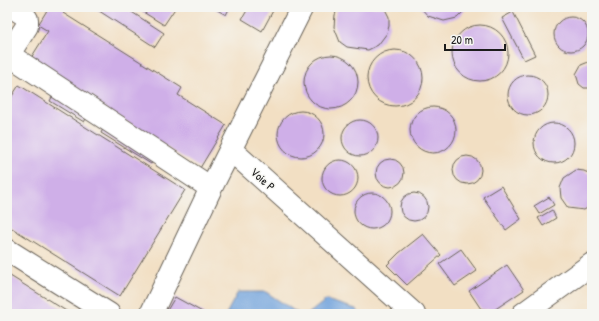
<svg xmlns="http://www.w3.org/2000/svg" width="599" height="321" font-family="'Patrick Hand',sans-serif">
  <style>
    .water { fill: #71a2db; stroke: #465f7c }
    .building { fill: #cfafe8 }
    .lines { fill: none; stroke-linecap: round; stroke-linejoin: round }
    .minor-casing { stroke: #676056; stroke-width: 24 }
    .minor { stroke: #fff; stroke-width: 22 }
    .labels { text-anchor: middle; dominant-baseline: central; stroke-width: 3; stroke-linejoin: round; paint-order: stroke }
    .street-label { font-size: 12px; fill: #1c1c1c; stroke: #f6f6f2 }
  </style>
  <rect width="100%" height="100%" fill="#f6f6f2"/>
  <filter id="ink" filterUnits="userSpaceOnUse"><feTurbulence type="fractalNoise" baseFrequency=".025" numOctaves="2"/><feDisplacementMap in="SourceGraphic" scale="8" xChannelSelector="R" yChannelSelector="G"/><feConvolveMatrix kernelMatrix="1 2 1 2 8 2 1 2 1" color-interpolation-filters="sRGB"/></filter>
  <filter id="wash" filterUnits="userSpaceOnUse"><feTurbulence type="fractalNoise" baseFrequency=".012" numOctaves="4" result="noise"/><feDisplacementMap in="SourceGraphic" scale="16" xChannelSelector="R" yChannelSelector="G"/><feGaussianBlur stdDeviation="0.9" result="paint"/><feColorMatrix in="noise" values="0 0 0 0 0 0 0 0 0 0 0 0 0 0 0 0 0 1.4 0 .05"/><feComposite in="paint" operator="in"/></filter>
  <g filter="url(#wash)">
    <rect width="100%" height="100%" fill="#f2dfc3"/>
    <!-- water -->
    <path class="water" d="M238,292H266L299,314H226Z
      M326,300L356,309L359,314H308Z"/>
    <g id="blocks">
      <!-- building -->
      <path class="building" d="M49,7H66L63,13L182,88L178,95L226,125L200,168L29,61L48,31L38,25Z
        M93,7H124L164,33L155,47Z
        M135,7H176L164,25Z
        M212,7H230L226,15Z
        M249,7H275L262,31L242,19Z
        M338,7H384L389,17V26L387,33L378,45L368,50L347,47L340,42L334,27L335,15Z
        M420,7H468L457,18L444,21L428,16Z
        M513,12L535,55L524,60L502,18Z
        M554 34a17 17 0 1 1 34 0a17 17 0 1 1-34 0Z
        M452 53a28 28 0 1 1 56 0a28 28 0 1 1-56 0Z
        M367 78a28 28 0 1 1 56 0a28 28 0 1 1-56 0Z
        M304 82a27 27 0 1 1 54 0a27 27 0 1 1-54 0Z
        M591,61L592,88H584L579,84L576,74L581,65Z
        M508 95a20 20 0 1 1 40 0a20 20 0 1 1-40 0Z
        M19,85L185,190L120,296L7,225V104Z
        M53,95L88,116L84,122L50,101Z
        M410 130a23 23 0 1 1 46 0a23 23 0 1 1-46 0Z
        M278 134a23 23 0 1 1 46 0a23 23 0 1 1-46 0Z
        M342 138a18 18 0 1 1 36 0a18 18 0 1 1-36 0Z
        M534 143a20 20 0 1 1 40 0a20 20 0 1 1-40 0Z
        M104,127L155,158L151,164L101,133Z
        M453 170a14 14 0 1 1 28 0a14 14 0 1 1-28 0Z
        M376 173a14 14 0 1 1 28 0a14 14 0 1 1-28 0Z
        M322 178a18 18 0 1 1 36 0a18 18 0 1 1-36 0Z
        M576,170L584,171L592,175V205L584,210L568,208L561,198L560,188L564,178Z
        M501,186L521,219L506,230L483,197Z
        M354 211a18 18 0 1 1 36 0a18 18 0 1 1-36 0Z
        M400 207a14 14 0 1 1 28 0a14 14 0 1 1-28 0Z
        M549,197L554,205L539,214L534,206Z
        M552,210L556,218L543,226L538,218Z
        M423,234L441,255L407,285L387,265L399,253Z
        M461,249L477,271L455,286L439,264Z
        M507,265L524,290L494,310L481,309L469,291Z
        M7,274L71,314H7Z
        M175,297L206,314H165Z"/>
    </g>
  </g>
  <g filter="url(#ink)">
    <use href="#blocks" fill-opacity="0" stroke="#676056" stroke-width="1"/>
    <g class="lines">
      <defs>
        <path id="minor" d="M9,55L211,188
          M7,57L27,26V19L23,14L12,7
          M231,150L414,314
          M7,250L109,314
          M151,314L211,188L302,7
          M523,314L592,264"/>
      </defs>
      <!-- minor casing -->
      <use href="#minor" class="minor-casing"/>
      <!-- minor -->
      <use href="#minor" class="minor"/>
    </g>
  </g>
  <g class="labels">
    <!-- street labels -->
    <g class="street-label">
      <text transform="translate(263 179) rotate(42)">Voie P</text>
    </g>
  </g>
  <!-- margin -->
  <rect width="599" height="321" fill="none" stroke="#f6f6f2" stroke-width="24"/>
  <!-- scale -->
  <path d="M445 44v6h60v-6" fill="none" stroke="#1c1c1c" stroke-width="2"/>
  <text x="451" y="44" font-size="12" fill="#1c1c1c" stroke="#f6f6f2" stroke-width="3" paint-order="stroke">20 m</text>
</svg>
